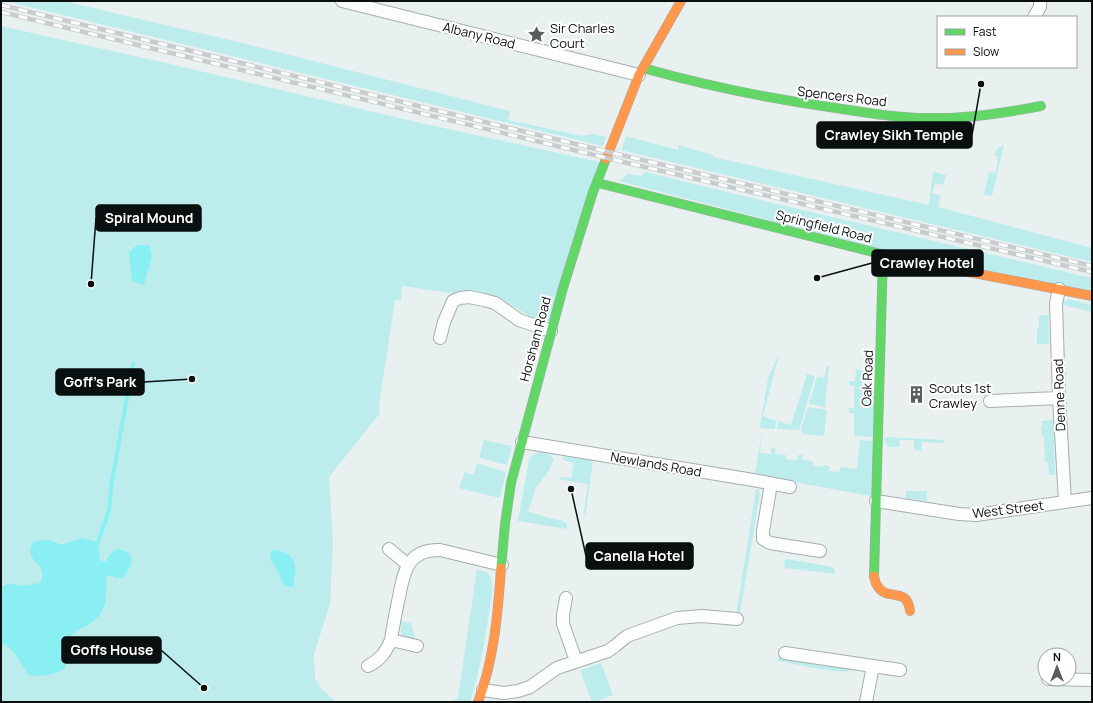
<svg xmlns="http://www.w3.org/2000/svg" width="1093" height="703" font-family="Manrope,sans-serif">
  <style>
    .green { fill: #bdeced }
    .water { fill: #8aeff2 }
    .lines { fill: none; stroke-linecap: round; stroke-linejoin: round }
    .stream { stroke: #8aeff2; stroke-width: 4 }
    .street-casing { stroke: #a8adad; stroke-width: 14 }
    .fast-casing { stroke: #a8adad; stroke-width: 10 }
    .slow-casing { stroke: #a8adad; stroke-width: 10 }
    .street { stroke: #fcfdfd; stroke-width: 12 }
    .fast { stroke: #63d668; stroke-width: 9 }
    .slow { stroke: #ff974d; stroke-width: 9 }
    .rail-casing { stroke: #c9cccc; stroke-width: 4.5 }
    .rail { stroke: #fff; stroke-width: 3; stroke-dasharray: 9; stroke-linecap: butt }
    .labels { text-anchor: middle; dominant-baseline: central; stroke-width: 4; stroke-linejoin: round; paint-order: stroke }
    .poi-label { font-size: 13px; fill: #0a0f0f; stroke: #fff; text-anchor: start }
    .street-label { font-size: 13px; fill: #0a0f0f; stroke: #fff }
    .leader { fill: none; stroke: #0a0f0f; stroke-width: 1.5 }
    .callout-dot { fill: #0a0f0f; stroke: #fff; stroke-width: 1.5 }
    .callout { fill: #0a0f0f; stroke: #0a0f0f; stroke-width: 1.5 }
    .callout-label { font-size: 14px; text-anchor: middle; font-weight: bold; fill: #fff }
  </style>
  <rect width="100%" height="100%" fill="#e8f0f0"/>
  <!-- green -->
  <path class="green" d="M5,1H63L238,42L510,111L508,120L582,136L592,134L606,137L603,146Z
    M1,26L170,64L416,122L604,163L549,321L540,322L502,300L402,286L401,301L395,300L379,405L380,413L329,477L333,544L330,604L314,654L315,678L321,688L336,702H1Z
    M626,136L678,150L679,145L713,155V157L929,205L933,172L946,175L943,185L935,183L932,193L941,196L938,207L1092,248V262L621,150Z
    M1004,144L992,196L984,195L989,172L996,173L998,156H994L996,150Z
    M645,172L768,202L1092,278V291L903,255L619,181L628,174L642,176Z
    M1068,299L1092,305V312L1063,305V302Z
    M1039,315H1048L1049,344H1037V329L1039,328Z
    M779,354L763,416L776,421L775,429L760,428L768,378Z
    M827,366L829,367L825,404L826,407L809,404L817,377L824,378Z
    M856,369L865,371L872,376L871,388L876,389L874,437L854,436V413H849V408H854V386L849,385V381H855Z
    M807,374L815,376L799,430L777,429L778,421L791,425Z
    M808,407L827,410L824,436L803,434L801,430Z
    M1053,420L1055,475H1049L1048,462H1045L1044,438L1042,437L1041,426H1043L1042,421Z
    M762,431L760,453L771,454V448L776,449L775,454L786,455V459L797,460L798,455H803L802,460L813,461V466L823,467L824,465L829,466V471L840,472V467L857,469L860,440L874,441L871,496L799,483L755,473Z
    M885,437L944,440V443L922,442L921,451L915,450L914,449V440H900L899,447H889L885,443Z
    M484,440L512,446L507,465L480,458V455Z
    M540,452C547,453 551,454 554,460L548,472L536,487L528,511L542,516L563,521L567,524V529L518,521L529,459L533,455Z
    M564,456L593,461L585,518L584,510L588,484L558,479L561,477L571,478L574,463L563,460Z
    M477,464H480L506,472L500,498L459,488L465,472L473,475Z
    M756,489L759,490L760,493L740,613L736,616Z
    M906,491H927V501L906,498Z
    M786,559L828,566L834,568L835,574L785,568L784,562Z
    M477,569C484,571 489,572 491,579C494,587 491,598 490,606C485,639 480,671 470,702H450L458,698Z
    M401,621L411,623L415,638V641L404,637L401,633Z
    M778,657L851,669L850,671C839,674 791,663 778,661Z
    M601,663L613,695L595,702H592L580,670Z"/>
  <!-- water -->
  <path class="water" d="M137,245H149L152,256L144,285L132,281L129,252Z
    M81,538L98,542L100,560L105,562C108,558 111,552 115,550C118,549 119,549 122,550C137,553 131,570 123,577L116,578L110,575L106,578C107,598 107,615 86,626C81,629 74,632 71,637C67,644 67,660 65,668C55,675 41,677 29,675C22,665 13,646 1,643V587L11,583L19,586L40,583C49,566 31,564 30,551C30,548 32,545 33,542C44,539 51,539 61,545Z
    M272,550C282,550 295,555 295,568C296,574 293,581 293,587H286C282,583 281,579 279,573C275,565 267,559 272,550Z"/>
  <g class="lines">
    <!-- stream -->
    <path class="stream" d="M98,542L109,511L112,481L133,364"/>
    <defs>
      <path id="street" d="M342,1L639,75
        M1034,17L1040,7V1
        M1059,289L1056,304L1059,398L1065,502
        M440,338L444,322L453,301L460,298L469,297L484,300L495,303L519,320L551,331
        M990,401L1059,398
        M522,442L753,480L790,487
        M771,484L763,531V539L770,543L820,551
        M876,501L959,514L976,515L1092,498
        M389,549L408,565
        M566,598L563,615V624L576,661
        M391,640C393,626 396,611 399,597C404,571 408,549 440,550L502,565
        M785,653L900,670
        M368,666C380,660 386,652 391,640L417,646
        M1048,679L1092,680
        M483,690L504,693L518,691L530,687L557,668L608,651L615,646L627,636L677,618L702,616L737,619
        M866,702L873,666"/>
      <path id="fast" d="M643,68C707,86 771,99 836,108C867,113 898,118 930,118C967,119 1004,113 1041,106
        M598,183L897,258
        M501,568L505,524L511,483L563,288L593,192L606,159
        M874,576L883,255"/>
      <path id="slow" d="M606,159L639,75L681,1
        M897,258L1092,296
        M874,576C875,579 875,583 877,585C886,603 907,585 910,611
        M478,702C494,660 498,613 501,568"/>
    </defs>
    <!-- street casing -->
    <use href="#street" class="street-casing"/>
    <!-- fast casing -->
    <use href="#fast" class="fast-casing"/>
    <!-- slow casing -->
    <use href="#slow" class="slow-casing"/>
    <!-- street -->
    <use href="#street" class="street"/>
    <!-- fast -->
    <use href="#fast" class="fast"/>
    <!-- slow -->
    <use href="#slow" class="slow"/>
    <defs>
      <path id="rail" d="M1,5L617,154L1092,266
        M1,12L615,160L1092,272"/>
    </defs>
    <!-- rail casing -->
    <use href="#rail" class="rail-casing"/>
    <!-- rail -->
    <use href="#rail" class="rail"/>
  </g>
  <!-- icons -->
  <defs>
    <symbol id="sight-bare" viewBox="-9 -9 18 18"><path d="M0-6L1.8-2.2L6-1.7L2.9 1.2L3.7 5.4L0 3.3L-3.7 5.4L-2.9 1.2L-6-1.7L-1.8-2.2Z" fill="#585e5e" stroke="#fff" stroke-width="2.5" paint-order="stroke"/></symbol>
    <symbol id="building-bare" viewBox="-9 -9 18 18"><path d="M-4-6H4V6H1V3H-1V6H-4ZM-2.5-4.3h1.7v1.8h-1.7ZM.8-4.3h1.7v1.8H.8ZM-2.5-1h1.7V.8h-1.7ZM.8-1h1.7V.8H.8Z" fill="#585e5e" stroke="#fff" stroke-width="2.5" paint-order="stroke"/></symbol>
  </defs>
  <g fill-rule="evenodd">
    <use href="#sight-bare" x="524" y="22" width="25" height="25"/>
    <use href="#building-bare" x="904" y="382" width="25" height="25"/>
  </g>
  <g class="labels">
    <!-- poi labels -->
    <g class="poi-label">
      <text x="550" y="28">Sir Charles<tspan x="550" dy="15">Court</tspan></text>
      <text x="929" y="388">Scouts 1st<tspan x="929" dy="15">Crawley</tspan></text>
    </g>
    <!-- street labels -->
    <g class="street-label">
      <text transform="translate(479 35) rotate(14)">Albany Road</text>
      <text transform="translate(842 96) rotate(7)">Spencers Road</text>
      <text transform="translate(824 226) rotate(14)">Springfield Road</text>
      <text transform="translate(535 339) rotate(-75)">Horsham Road</text>
      <text transform="translate(867 378) rotate(-88)">Oak Road</text>
      <text transform="translate(1059 395) rotate(-92)">Denne Road</text>
      <text transform="translate(656 464) rotate(10)">Newlands Road</text>
      <text transform="translate(1008 509) rotate(-7)">West Street</text>
    </g>
  </g>
  <!-- callouts -->
  <path class="leader" d="M981 84L972 135M91 284L96 218M817 278L872 263M192 379L144 382M571 489L586 556M204 688L161 650"/>
  <g class="callout-dot">
    <circle cx="981" cy="84" r="4"/>
    <circle cx="91" cy="284" r="4"/>
    <circle cx="817" cy="278" r="4"/>
    <circle cx="192" cy="379" r="4"/>
    <circle cx="571" cy="489" r="4"/>
    <circle cx="204" cy="688" r="4"/>
  </g>
  <g class="callout">
    <rect x="817" y="122" width="155" height="26" rx="4"/>
    <rect x="96" y="205" width="105" height="26" rx="4"/>
    <rect x="872" y="250" width="111" height="26" rx="4"/>
    <rect x="56" y="369" width="88" height="26" rx="4"/>
    <rect x="586" y="543" width="107" height="26" rx="4"/>
    <rect x="62" y="637" width="99" height="26" rx="4"/>
  </g>
  <g class="callout-label">
    <text x="894" y="140">Crawley Sikh Temple</text>
    <text x="149" y="223">Spiral Mound</text>
    <text x="927" y="268">Crawley Hotel</text>
    <text x="100" y="387">Goff's Park</text>
    <text x="639" y="561">Canella Hotel</text>
    <text x="112" y="655">Goffs House</text>
  </g>
  <!-- border -->
  <rect width="1093" height="703" fill="none" stroke="#0a0f0f" stroke-width="4"/>
  <!-- legend -->
  <rect x="937" y="16" width="140" height="52" fill="#ffffff" stroke="#9d9f9f"/>
  <rect x="945" y="29" width="20" height="6" fill="#63d668" stroke="#9d9f9f"/>
  <text x="973" y="36" font-size="12" fill="#0a0f0f">Fast</text>
  <rect x="945" y="49" width="20" height="6" fill="#ff974d" stroke="#9d9f9f"/>
  <text x="973" y="56" font-size="12" fill="#0a0f0f">Slow</text>
  <!-- north arrow -->
  <g transform="translate(1057 667)"><circle r="19" fill="#ffffff" stroke="#9d9f9f"/>
  <path d="M0-3L7 15L0 10L-7 15Z" fill="#585e5e"/>
  <text y="-6" font-size="11" font-weight="bold" text-anchor="middle" fill="#0a0f0f">N</text>
  </g>
</svg>
